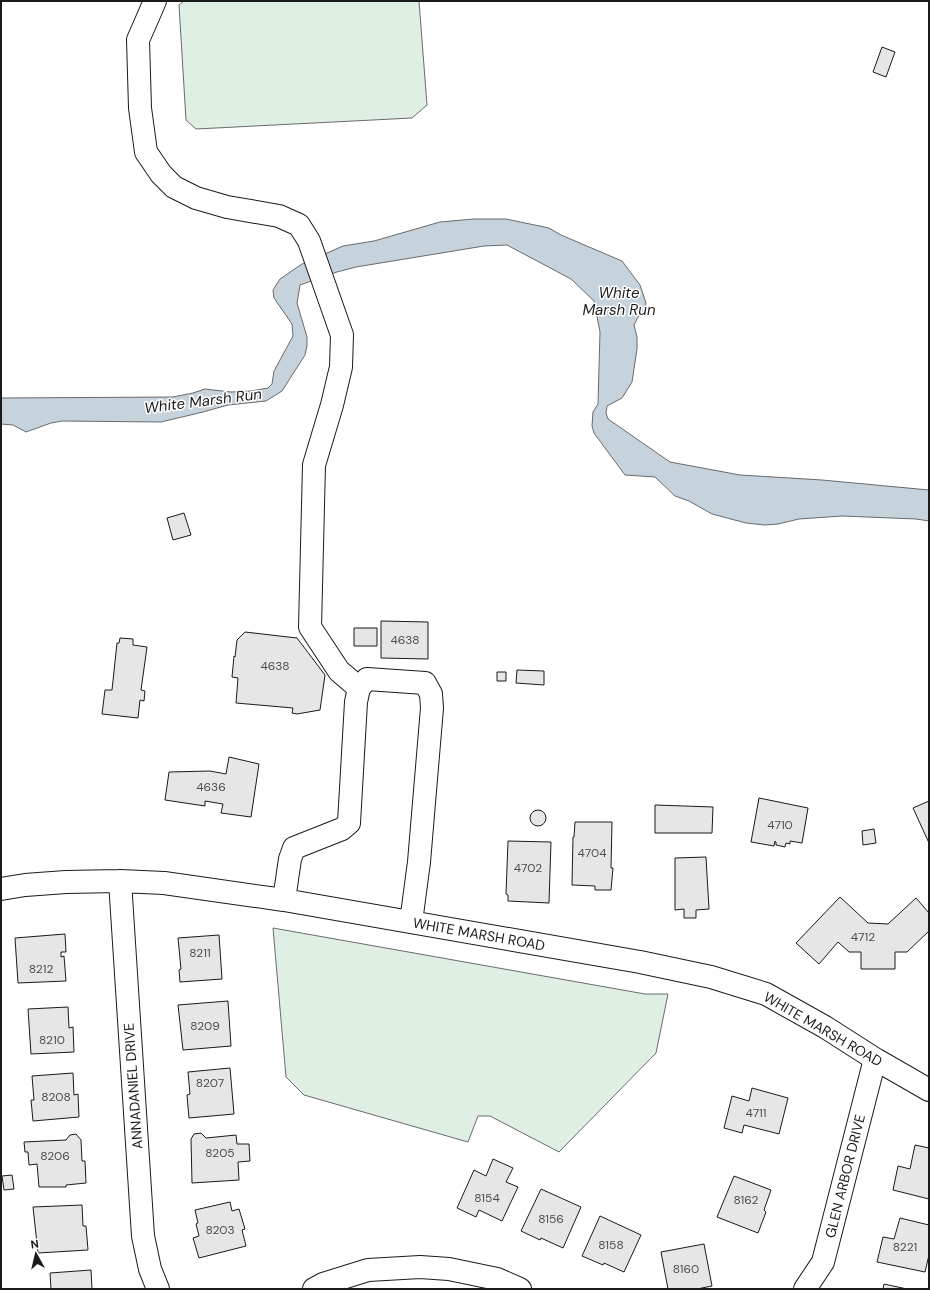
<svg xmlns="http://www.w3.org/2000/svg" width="930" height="1290" font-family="'DM Sans',sans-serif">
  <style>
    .green { fill: #e0efe3; stroke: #6a6a6a }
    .water { fill: #c6d2dc; stroke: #6a6a6a }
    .building { fill: #e6e6e6; stroke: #1a1a1a }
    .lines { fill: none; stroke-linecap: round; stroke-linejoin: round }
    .minor-casing { stroke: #1a1a1a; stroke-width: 24 }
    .minor { stroke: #fff; stroke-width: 22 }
    .labels { text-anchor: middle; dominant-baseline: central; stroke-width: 3; stroke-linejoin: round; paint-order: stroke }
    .number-label { font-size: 12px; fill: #4d4d4d }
    .street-label { font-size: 14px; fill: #1a1a1a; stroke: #fff }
    .water-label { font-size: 15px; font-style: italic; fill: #1a1a1a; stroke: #fff }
  </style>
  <rect width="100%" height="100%" fill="#fff"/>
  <!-- green -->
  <path class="green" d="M184,1H419L427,105L412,118L196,129L186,120L179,5Z
    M273,928L645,994H668L656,1053L559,1152L490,1116H478L468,1142L304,1095L286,1077Z"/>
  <!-- water -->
  <path class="water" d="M474,219H506L549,228L561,235L622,261L640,285L646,303L644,312L638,317L634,325L637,337V349L632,382L622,398L607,406L606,413L608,419L670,462L740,475L822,480L929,490V521L916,519L842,516L799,519L778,524L765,525L746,523L712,514L689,501L675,496L655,477L625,475L594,433L592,426L593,412L598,404L600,332L594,301L571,279L507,245L484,246L356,267L337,272L300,285L297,303L307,337V346L305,355L282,391L266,401L228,405L203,412L161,422L62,421L51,423L26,432L13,425L1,424V398L173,397L193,393L205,389L231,392L251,391L268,388L272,384L274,371L293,336L292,324L274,298L273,290L280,279L302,264L343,246L374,241L440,222Z"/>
  <!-- building -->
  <path class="building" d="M882,47L895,52L886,77L873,72Z
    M184,513L191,535L173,540L167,518Z
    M381,621L428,622V659L381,658Z
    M354,628H377V646H354Z
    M245,632L297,638L325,675L320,710L297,714L292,713L293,708L236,703L238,678L232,677L234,656L235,657L237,640Z
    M120,638L133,639V645L147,647L141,690L145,691L144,701L140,700L138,718L102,714L105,690H112L117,643H119Z
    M517,670L544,671V685L516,683Z
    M497,672H506V681H497Z
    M229,757L259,764L251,817L221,813L223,804L205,801V806L165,800L169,772L210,771L226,774Z
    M759,798L808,808L802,843L790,841V844L786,843L785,847L776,845V842L775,841L774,846L751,842Z
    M929,801V843L913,808Z
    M655,805L713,807L712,833H655Z
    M530 818a8 8 0 1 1 16 0a8 8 0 1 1-16 0Z
    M575,822H612L611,868H613L611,890H595V886L572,885L573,837H574Z
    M874,829L876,843L863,845L862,831Z
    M508,841L551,842L549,903L508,901V895L506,894Z
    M706,857L709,909L696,910V918H684V909L675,910V858Z
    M840,897L868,923L888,924L916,898L929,913V931L907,952H895V969H861V952H849L838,942L819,964L796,943Z
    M65,934L66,952H61V957L64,956L66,981L18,983L15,938Z
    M219,935L222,979L180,982L179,970L181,969L178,938Z
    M228,1001L231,1046L183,1050L178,1005Z
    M68,1007L69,1028L73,1027L74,1052L31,1054L28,1009Z
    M230,1068L234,1114L189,1118L187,1095L190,1094L188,1072Z
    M73,1073L74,1095L78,1094L79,1117L33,1121L31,1100H34L32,1076Z
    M752,1088L788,1098L779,1134L744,1125L742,1133L724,1128L732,1096L749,1101Z
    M201,1133L206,1138L236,1135L237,1144H249L250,1161L238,1162L239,1180L192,1183L191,1139L194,1134Z
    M76,1134L81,1140L82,1161H85L86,1183L66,1185V1187H39L37,1164L29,1165L28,1152H25L24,1142L66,1140L70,1135Z
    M915,1145L929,1148V1199L893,1190L898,1166L910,1169Z
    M493,1159L513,1168L506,1182L518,1187L502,1221L479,1210L476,1217L457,1208L474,1170L486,1176Z
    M12,1175L14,1189L4,1190L2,1176Z
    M734,1176L771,1190L764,1210L766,1212L758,1233L717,1217Z
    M541,1189L581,1207L563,1248L541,1238L540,1240L521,1231Z
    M230,1202L232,1211L239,1209L245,1229L242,1230L246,1246L199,1258L193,1238L199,1236L196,1224L198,1223L195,1210Z
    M82,1205L83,1226H86L88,1250L38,1253L33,1207Z
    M600,1216L641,1235L624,1272L604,1263L603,1265L582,1256Z
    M900,1218L929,1225V1255L925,1272L877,1262L883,1237L894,1239Z
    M704,1244L712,1286L697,1289H668L661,1252Z
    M91,1270L92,1289H51L50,1273Z
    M884,1284L907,1289H883Z"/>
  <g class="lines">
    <defs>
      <path id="minor" d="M155,1L138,40L140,108L146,152L161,174L174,187L196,198L227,207L279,216L299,225L309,241L342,335L341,367L332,405L314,465L310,627L339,671L359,688
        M120,881L143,1236L150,1269L158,1289
        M1,889L25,885L66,882L120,881L164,883L284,900L640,962L711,977L766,994L825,1027L875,1059L929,1090
        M284,900L290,859L294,848L342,829L349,823L356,702L359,688L367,679L425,683L431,694L432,708L419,862L411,922
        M314,1289L323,1284L368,1270L420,1267L449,1269L497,1279L520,1289
        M805,1289L823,1262L875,1059"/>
    </defs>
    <!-- minor casing -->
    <use href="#minor" class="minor-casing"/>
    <!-- minor -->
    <use href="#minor" class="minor"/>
  </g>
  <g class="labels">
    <!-- number labels -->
    <g class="number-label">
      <text x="405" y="640">4638</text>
      <text x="275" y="666">4638</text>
      <text x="211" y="787">4636</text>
      <text x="780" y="825">4710</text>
      <text x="592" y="853">4704</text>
      <text x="528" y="868">4702</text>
      <text x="863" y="937">4712</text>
      <text x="200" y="953">8211</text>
      <text x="41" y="969">8212</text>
      <text x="205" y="1026">8209</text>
      <text x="52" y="1040">8210</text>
      <text x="210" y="1083">8207</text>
      <text x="56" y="1097">8208</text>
      <text x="756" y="1113">4711</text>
      <text x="220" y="1153">8205</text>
      <text x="55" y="1156">8206</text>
      <text x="487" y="1198">8154</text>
      <text x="746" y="1200">8162</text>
      <text x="551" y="1219">8156</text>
      <text x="220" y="1230">8203</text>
      <text x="611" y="1245">8158</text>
      <text x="905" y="1247">8221</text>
      <text x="686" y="1269">8160</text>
    </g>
    <!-- street labels -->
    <g class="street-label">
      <text transform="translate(479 934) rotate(10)">WHITE MARSH ROAD</text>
      <text transform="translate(823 1029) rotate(30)">WHITE MARSH ROAD</text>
      <text transform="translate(133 1086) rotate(-94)">ANNADANIEL DRIVE</text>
      <text transform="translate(845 1176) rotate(-76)">GLEN ARBOR DRIVE</text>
    </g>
    <!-- water labels -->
    <g class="water-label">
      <text x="619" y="293">White<tspan x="619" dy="17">Marsh Run</tspan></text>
      <text transform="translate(203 401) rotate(-7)">White Marsh Run</text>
    </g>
  </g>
  <!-- border -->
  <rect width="930" height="1290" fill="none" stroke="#1a1a1a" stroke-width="4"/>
  <!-- north arrow -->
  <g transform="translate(36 1254) rotate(352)" stroke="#ffffff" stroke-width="3" paint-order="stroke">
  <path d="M0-3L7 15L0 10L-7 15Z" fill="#1a1a1a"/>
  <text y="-6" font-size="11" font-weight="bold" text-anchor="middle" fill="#1a1a1a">N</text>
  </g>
</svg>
